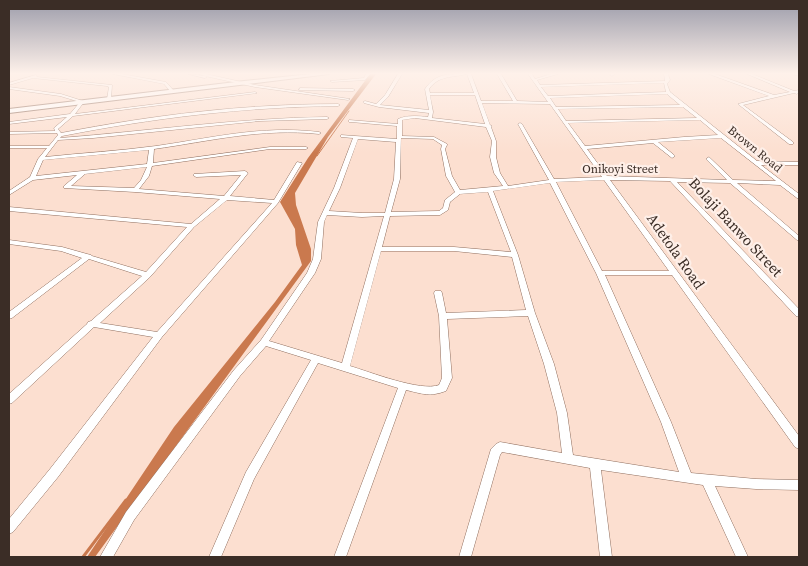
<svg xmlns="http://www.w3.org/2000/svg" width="808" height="566" font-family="'Source Serif 4',serif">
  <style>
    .water { fill: #ca794e }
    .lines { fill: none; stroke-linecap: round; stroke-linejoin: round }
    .stream-far1 { stroke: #ca794e; stroke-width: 1 }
    .stream { stroke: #ca794e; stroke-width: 3 }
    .street-casing { stroke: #906f5f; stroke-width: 1 }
    .secondary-casing { stroke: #906f5f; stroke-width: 2 }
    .street { fill: #fff; fill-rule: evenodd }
    .secondary { fill: #fff; fill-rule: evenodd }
    .labels { text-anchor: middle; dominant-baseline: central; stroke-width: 4.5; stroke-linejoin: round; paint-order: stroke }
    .far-street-label { font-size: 12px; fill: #3b2d26; stroke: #feefe8 }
    .street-label { font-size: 15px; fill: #3b2d26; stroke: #feefe8 }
  </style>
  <rect width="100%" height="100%" fill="#fcdfd0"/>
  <!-- water -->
  <path class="water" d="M370,74H376L328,137L295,193L296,205L311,249V261L95,557H87L174,427L275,302L302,265L296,245L295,229L280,202L308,158Z"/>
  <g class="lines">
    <!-- stream-far1 -->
    <path class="stream-far1" d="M317,156L349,111"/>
    <!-- stream -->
    <path class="stream" d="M83,557L126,500"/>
    <defs>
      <path id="street" d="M113,74H122L166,82L174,91L171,92L164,84Z
        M188,74L205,76L199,74H206L255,85L350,99L348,100L255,87L205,76L207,77L205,78Z
        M366,74H370L365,80L332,82L330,81L364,78Z
        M398,74H402L388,97L380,105L429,110L425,89C436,73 448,74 466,74C452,78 439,75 429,89L430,93H474L467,74H471L481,101H513L497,74H501L517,101L548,102L528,74H532L535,79L551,74H558L537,80L540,85L665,81L664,74H668L670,80L667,84L670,92L757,161L799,162V165H761L799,194V199L797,198L780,185L737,183L799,236V241L797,240L730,183L677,182L799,309V317L796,316L670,181L610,180L799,436V449L795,447L672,275H605L671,422L691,473L756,479L799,480V490L756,489L715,486L748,557H736L703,485L601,470L612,557H600L590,468L502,452L500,455L471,557H459L491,449L496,444L500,442L562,453L557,413L544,364L528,316L447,319L452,378L446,391C430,397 423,394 406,390L346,557H334L398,388L318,363L254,479L221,557H209L246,472L311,360L266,346L240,376L134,520L113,557H100L126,512L234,370L261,340L307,273L313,259L318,222L334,188L353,138L341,137V135L397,139V126L351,122H349V120L398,124V119C407,115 418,116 428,117L429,113L379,107L364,103L363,102L365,101L376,104L385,95ZM664,83L666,92L548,96L541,87ZM667,94L680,105L556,107L550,98ZM430,95H475L485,124L432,118L433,112ZM482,103L550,104L602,177L554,179L522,124L520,123L518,124L549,180L508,186L500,173L496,157V141L491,127L492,126L490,125ZM683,107L697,118L566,121L558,109ZM415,118L486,127L492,141L490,157L494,173L503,186L460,190L452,176L445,149L447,145V144L434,137L402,136V120ZM700,120L718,135L684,137L585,146L568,123ZM401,138L433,139L442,145L441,149L446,176L455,192L445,200L443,208L439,211L391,212L400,179ZM721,138L776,181L733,180L709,157L706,159L727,180L607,176L587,149L653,143L672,158L675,156L674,155L658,142ZM358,139L396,142L394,179L385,213H362L329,211L340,188ZM604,180L669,271H602L556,182ZM550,183L596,273L661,422L679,472L573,455L567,413L554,364L535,313L518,255L493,191ZM488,192L511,252L454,247H382L390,216L440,215L448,210L450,202L460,194ZM327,215L362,217L384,216L342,363L269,341L315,273L321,259L324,222ZM381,251H454L512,257L526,310L446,313L442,293L441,291H435L434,293L439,316L442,378L439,385C421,392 370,372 350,366Z
        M611,74H615L612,76L610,75Z
        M709,74H715L774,95L790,92L747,74H752L794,91L799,90V92L797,94L794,93L743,105L793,142V144H789L738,104L769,96Z
        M794,74H799V76L795,75Z
        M36,75L37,77L112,85L111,99L109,100L107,99L109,87L107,86L33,78L9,85V83Z
        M9,87L61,94L83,101L84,102L75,114L255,92L257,93L73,116L58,129L61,133C153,115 244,104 338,104L340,105L338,106C244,107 153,118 62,136L60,138C149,131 238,118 327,117L329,118L327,119L260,121L93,138L58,140L45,157C82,153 119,151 156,146C212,138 261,125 319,132L321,133L319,134C261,128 211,141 154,149L153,163L270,147H306L308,148L306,149H270L152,166L149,176L139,189L224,196L241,175L196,177L193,175L194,174L245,171L248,173L230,196L274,200L297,162L302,163L278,203L162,337L58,477L13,532L9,534V519L50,469L153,337L94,327L12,403L9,404V394L87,324L88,322L91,321L142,276L89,259L12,318L9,319V312L82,258L61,251L9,244V240L62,247L87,254L91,255L92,256L146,272L187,227L9,211V207L191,224L220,199L135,192L64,188V186L77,175L33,180L9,195V191L30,177L38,159L47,148H9V146H49L58,135L57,133L9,134V132L55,131L54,128L67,117L9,124V122L70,114L80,102L60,96L9,89ZM149,150L147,164L36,176L43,160ZM147,167L141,180L134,188L71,186L85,174ZM227,200L272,203L157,332L100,323L150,277L194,227Z
        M300,88L353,89L355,90L353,91L299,90Z"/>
      <path id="secondary" d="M311,74H329L9,113V109L244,81Z"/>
    </defs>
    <!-- street casing -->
    <use href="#street" class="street-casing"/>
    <!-- secondary casing -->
    <use href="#secondary" class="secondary-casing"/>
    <!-- street -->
    <use href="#street" class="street"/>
    <!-- secondary -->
    <use href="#secondary" class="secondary"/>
  </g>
  <!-- sky -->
  <linearGradient id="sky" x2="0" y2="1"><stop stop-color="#9c9caa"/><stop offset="0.48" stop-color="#fef1ea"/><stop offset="1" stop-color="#fef1ea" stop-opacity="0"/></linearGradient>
  <rect width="808" height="153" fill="url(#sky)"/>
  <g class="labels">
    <!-- far-street labels -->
    <g class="far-street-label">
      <text transform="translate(755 149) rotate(39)">Brown Road</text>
      <text x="620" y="169">Onikoyi Street</text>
    </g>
    <!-- street labels -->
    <g class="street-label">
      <text transform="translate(736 227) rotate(47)">Bolaji Banwo Street</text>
      <text transform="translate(676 251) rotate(55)">Adetola Road</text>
    </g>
  </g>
  <!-- border -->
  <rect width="808" height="566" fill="none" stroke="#3b2d26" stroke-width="20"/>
</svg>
